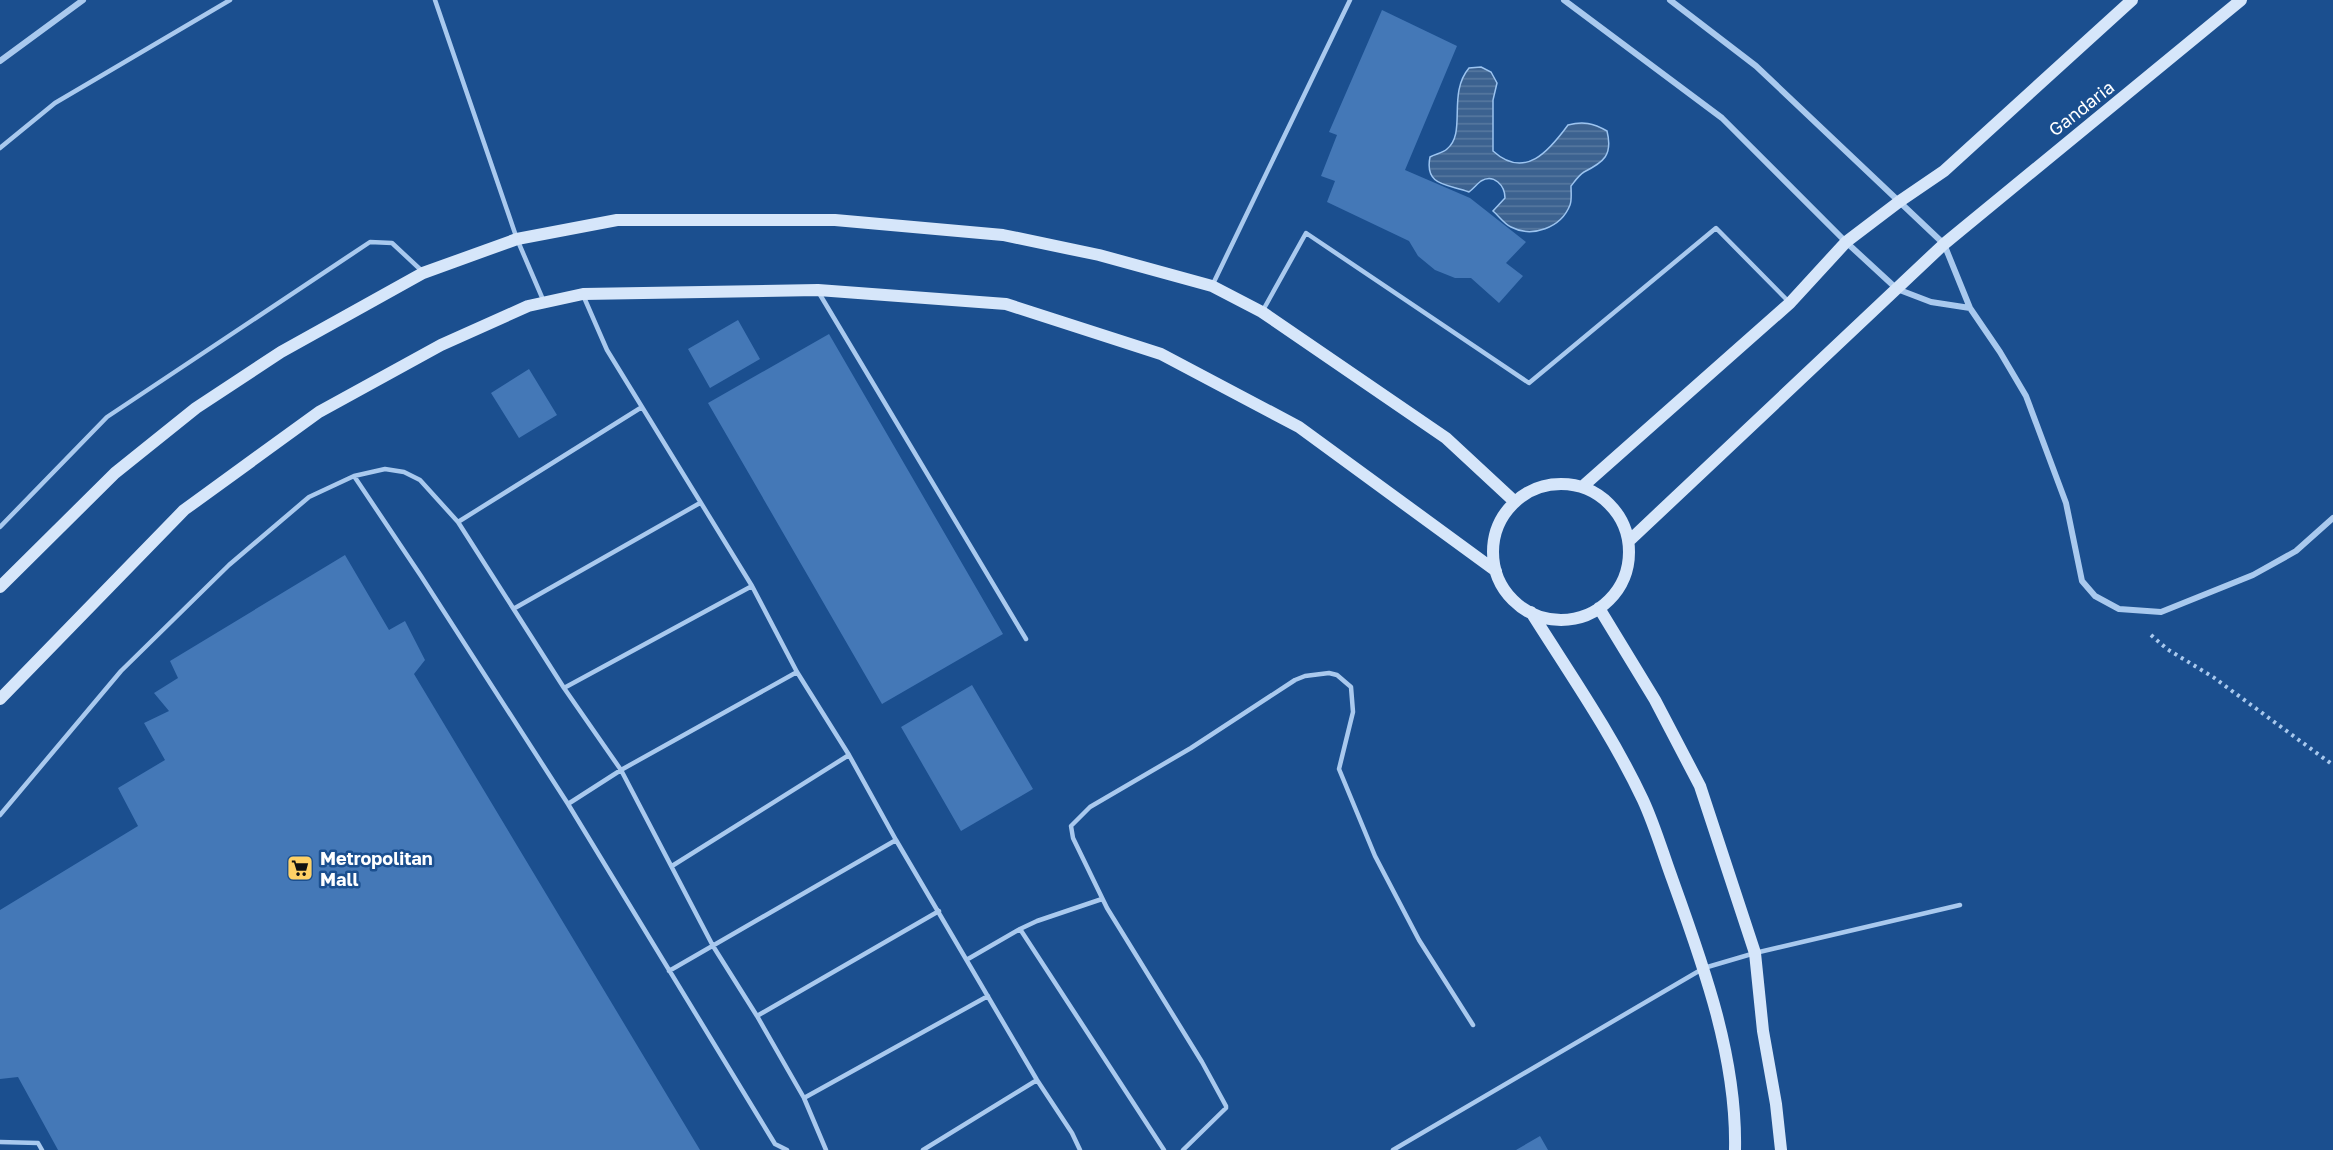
<svg xmlns="http://www.w3.org/2000/svg" width="2333" height="1150" font-family="'Golos Text',sans-serif">
  <style>
    .water { fill: url(#water-rules); stroke: #9cc4f0; stroke-width: 1.5 }
    .building { fill: #4478b7 }
    .lines { fill: none; stroke-linecap: round; stroke-linejoin: round }
    .path { stroke: #a9c9ee; stroke-width: 4; stroke-dasharray: 3 4.5; stroke-linecap: butt }
    .lane { stroke: #a9c9ee; stroke-width: 4.5 }
    .street { stroke: #a9c9ee; stroke-width: 6 }
    .secondary { stroke: #d6e6fa; stroke-width: 12 }
    .labels { text-anchor: middle; dominant-baseline: central; stroke-width: 5; stroke-linejoin: round; paint-order: stroke }
    .street-label { font-size: 18px; fill: #fff; stroke: #1b4f8f }
    .poi-label { font-size: 18px; font-weight: bold; fill: #fff; stroke: #1b4f8f; text-anchor: start }
  </style>
  <defs>
    <pattern id="water-rules" width="6" height="5" patternUnits="userSpaceOnUse" patternTransform="scale(1.5)"><rect width="6" height="5" fill="#3c6290"/><path d="M0 2.5h6" fill="none" stroke="#597aa1"/></pattern>
  </defs>
  <rect width="100%" height="100%" fill="#1b4f8f"/>
  <!-- water -->
  <path class="water" d="M1481,67L1491,72L1497,83L1493,100V151C1525,180 1549,151 1568,125C1583,121 1593,123 1607,131C1613,155 1604,162 1584,172C1579,175 1575,181 1571,186C1571,192 1572,200 1570,205C1561,228 1532,238 1511,227C1504,224 1499,216 1493,211L1505,198C1505,186 1494,173 1481,181C1477,184 1473,189 1469,192C1449,184 1424,187 1430,157C1435,154 1443,153 1447,149C1467,133 1447,94 1469,68Z"/>
  <!-- building -->
  <path class="building" d="M1382,10L1457,46L1405,170L1470,198L1526,242L1506,263L1523,276L1499,303L1471,278H1455L1435,270L1418,256L1409,241L1327,202L1335,181L1321,176L1337,135L1329,132Z
    M738,320L760,359L710,388L688,349Z
    M829,334L1003,634L882,704L708,403Z
    M529,369L557,415L519,438L491,393Z
    M345,555L389,630L405,621L425,660L414,674L700,1150H58L18,1077L0,1079V910L138,826L118,788L165,760L144,723L169,711L154,693L178,678L170,661Z
    M972,685L1033,789L961,831L901,727Z
    M1540,1136L1548,1150H1516Z"/>
  <g class="lines">
    <!-- path -->
    <path class="path" d="M2151,635L2167,649L2213,677L2333,765"/>
    <!-- lane -->
    <path class="lane" d="M435,0L517,239L544,302
      M0,148L55,103L230,0
      M1212,286L1350,0
      M819,293L1026,639
      M583,295L607,350L752,586L797,672L849,755L896,840L1037,1080L1072,1133L1080,1150
      M1262,312L1306,233L1529,383L1716,228L1789,302
      M354,476L421,576L568,804
      M458,522L642,407
      M0,527L107,417L370,242L392,243L422,271
      M515,608L700,503
      M564,688L752,586
      M0,815L121,671L229,565L309,497L354,476L385,469L404,472L420,480L458,522L564,688L621,770L713,946L757,1016L804,1098L826,1150
      M672,866L849,755
      M1102,899L1037,921L1020,929L1164,1150
      M968,959L1020,929
      M669,971L896,840
      M757,1016L939,911
      M804,1098L988,996
      M0,1142L38,1143L42,1150
      M787,1150L775,1144L568,804L621,770L797,672
      M923,1150L1037,1080
      M1183,1150L1226,1108V1106L1202,1062L1107,908L1073,838L1071,826L1090,807L1191,748L1295,680L1305,676L1329,673L1337,675L1351,687L1353,712L1339,769L1375,856L1419,940L1473,1025
      M1393,1150L1704,968L1755,953L1960,905"/>
    <!-- street -->
    <path class="street" d="M1564,0L1722,118L1846,242L1897,289L1931,302L1970,308
      M1670,0L1756,66L1944,244L1970,308L2000,352L2026,396L2066,503L2082,581L2095,596L2119,609L2161,612L2253,575L2296,551L2333,518
      M0,61L83,0"/>
    <!-- secondary -->
    <path class="secondary" d="M1493 552a68 68 0 1 1 136 0a68 68 0 1 1-136 0Z
      M1582,487L1790,303L1846,242L1900,201L1944,171L2132,0
      M1629,541L1944,244L2241,0
      M0,587L115,473L196,408L281,352L423,273L517,239L617,220H835L1003,235L1099,255L1212,286L1262,312L1446,438L1515,502
      M1599,608L1655,700L1700,786L1755,953L1763,1031L1776,1104L1781,1150
      M1531,612C1570,674 1612,734 1643,800C1655,826 1663,854 1673,881C1704,967 1737,1058 1735,1150
      M0,699L184,510L319,412L441,345L528,306L583,294L818,290L1006,304L1161,354L1299,427L1496,571"/>
  </g>
  <!-- icons -->
  <defs>
    <symbol id="supermarket-square" viewBox="-11 -11 22 22"><rect x="-9" y="-9" width="18" height="18" rx="4" fill="#ffd166" stroke="#1b4f8f"/><path d="M-6-5.5h2.5l.6 2H6L4.5 2H-2.5L-4.4-4H-6ZM-1.5 3.2a1.3 1.3 0 1 0 .1 0ZM3 3.2a1.3 1.3 0 1 0 .1 0Z" fill="#111"/></symbol>
  </defs>
  <g fill-rule="evenodd">
    <use href="#supermarket-square" x="285" y="853" width="30" height="30"/>
  </g>
  <g class="labels">
    <!-- street labels -->
    <g class="street-label">
      <text transform="translate(2081 108) rotate(-38)">Gandaria</text>
    </g>
    <!-- poi labels -->
    <g class="poi-label">
      <text x="320" y="858">Metropolitan<tspan x="320" dy="21">Mall</tspan></text>
    </g>
  </g>
</svg>
